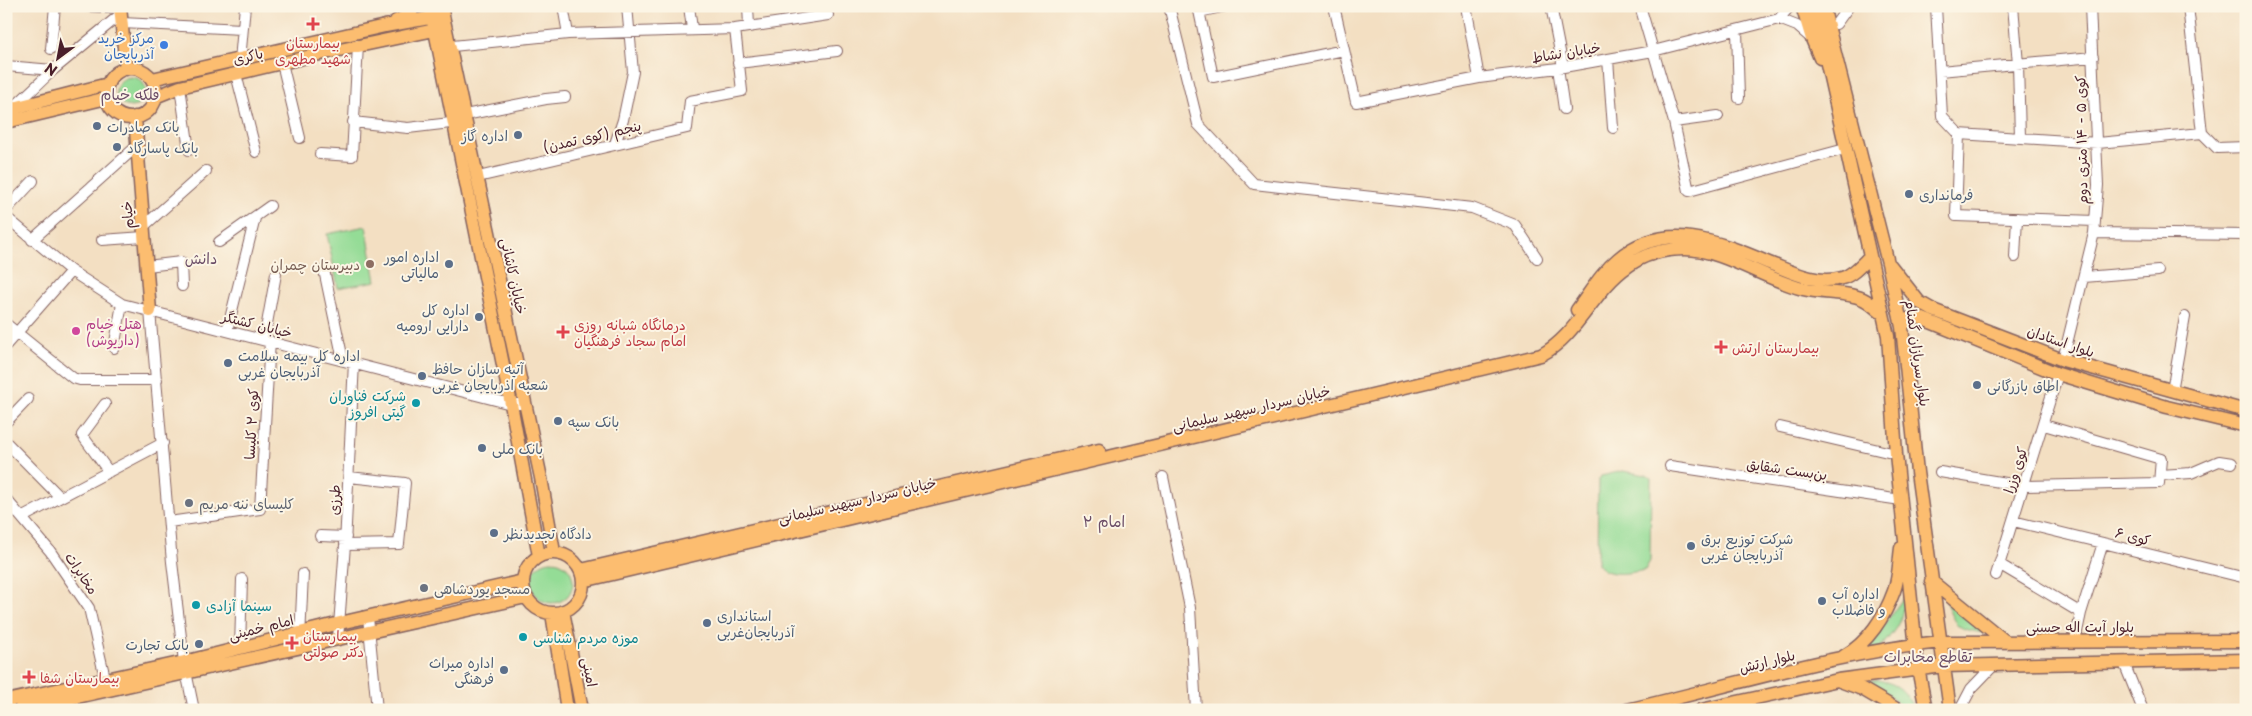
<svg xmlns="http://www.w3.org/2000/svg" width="2252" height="716" font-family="'Playpen Sans','Playpen Sans Arabic',sans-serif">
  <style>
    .green { fill: #94dc96; stroke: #6f7e60 }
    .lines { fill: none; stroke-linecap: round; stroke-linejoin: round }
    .minor-casing { stroke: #856260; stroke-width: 12 }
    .major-casing { stroke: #856260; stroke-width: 15 }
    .minor { stroke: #fff; stroke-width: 10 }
    .major { stroke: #fcbd6f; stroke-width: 12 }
    .health-dot { fill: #e0444e; stroke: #fcf5e5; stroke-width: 2 }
    .shop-dot { fill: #3f7fe0; stroke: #fcf5e5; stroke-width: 2 }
    .service-dot { fill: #5c6f8a; stroke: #fcf5e5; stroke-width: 2 }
    .education-dot { fill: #8d6e63; stroke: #fcf5e5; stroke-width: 2 }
    .hotel-dot { fill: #d1479c; stroke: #fcf5e5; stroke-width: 2 }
    .culture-dot { fill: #0f9aa8; stroke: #fcf5e5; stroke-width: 2 }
    .worship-dot { fill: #6b7280; stroke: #fcf5e5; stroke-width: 2 }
    .labels { text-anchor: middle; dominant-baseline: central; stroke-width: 4; stroke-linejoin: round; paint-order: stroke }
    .shop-label { font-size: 14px; fill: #366cbe; stroke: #fcf5e5; text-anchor: end }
    .health-label { font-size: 14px; fill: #be3a42; stroke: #fcf5e5; text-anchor: start }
    .street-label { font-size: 14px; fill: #4a1f2b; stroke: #fcf5e5 }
    .service-label { font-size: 14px; fill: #4e5e75; stroke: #fcf5e5; text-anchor: start }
    .education-label { font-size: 14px; fill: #785e54; stroke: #fcf5e5; text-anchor: end }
    .hotel-label { font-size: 14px; fill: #b23c85; stroke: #fcf5e5; text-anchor: start }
    .culture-label { font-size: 14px; fill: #0d838f; stroke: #fcf5e5; text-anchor: start }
    .worship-label { font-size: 14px; fill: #5b616d; stroke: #fcf5e5; text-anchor: start }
    .neighbourhood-label { font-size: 15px; fill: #6c4e68; stroke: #fcf5e5 }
  </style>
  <rect width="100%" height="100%" fill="#fcf5e5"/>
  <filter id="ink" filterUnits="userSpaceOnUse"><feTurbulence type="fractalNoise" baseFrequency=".02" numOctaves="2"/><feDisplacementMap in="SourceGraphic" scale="10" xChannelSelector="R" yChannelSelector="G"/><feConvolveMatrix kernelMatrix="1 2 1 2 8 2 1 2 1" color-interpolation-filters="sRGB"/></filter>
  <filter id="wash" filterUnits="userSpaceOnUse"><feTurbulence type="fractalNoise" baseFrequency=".0096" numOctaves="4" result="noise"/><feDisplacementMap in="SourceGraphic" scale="20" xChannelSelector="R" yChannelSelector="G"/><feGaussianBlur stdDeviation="1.12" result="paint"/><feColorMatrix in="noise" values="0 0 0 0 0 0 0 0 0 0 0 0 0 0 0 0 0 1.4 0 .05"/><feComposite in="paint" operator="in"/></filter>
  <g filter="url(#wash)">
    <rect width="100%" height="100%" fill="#f3dfc2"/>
    <!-- green -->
    <path class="green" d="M116 92a15 15 0 1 1 30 0a15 15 0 1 1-30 0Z
      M366,226L376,281L338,288L327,234Z
      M1623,471L1646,475L1651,478L1650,561L1645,570C1630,573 1608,578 1597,564L1598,479L1601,476Z
      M531 582a21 21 0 1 1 42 0a21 21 0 1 1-42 0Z
      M1904,597C1903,622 1896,629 1880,648L1865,651Z
      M1946,602L1986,633C1958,630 1955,627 1946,602Z
      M1877,680C1899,684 1905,690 1914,710H1906L1890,696L1864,685L1866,682Z"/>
  </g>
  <g filter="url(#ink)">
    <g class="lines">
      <defs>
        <path id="minor" d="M86,6L121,8
          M563,6L568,34
          M689,6L692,29
          M748,6L749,26
          M1169,6L1198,124L1254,184L1472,208L1515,225L1537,258
          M1198,6L1213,77L1344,50
          M1334,6L1356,102L1479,78L1558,68L1653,51L1779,19
          M1466,6L1479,78
          M1551,6L1563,67
          M1640,6L1674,122L1689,191L1845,149
          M1936,6L1942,116L1959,134L2098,143L2202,133
          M2013,6L2018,64L2020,137
          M2188,6L2202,133
          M1199,12L1226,6
          M1779,19L1797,26L1812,39
          M1779,19L1790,6
          M122,23L242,29
          M1836,24L1849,6
          M1737,30L1739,98
          M443,47L568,34L735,29L828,15
          M51,49L55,6
          M1608,59L1613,128
          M240,60L245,6
          M282,63L300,138
          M738,63L837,51
          M6,66L53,70
          M1558,68L1564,109
          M1940,71L2093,57
          M236,74L256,152
          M180,87L189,150
          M13,108L53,70L121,14
          M465,115L546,99L565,97
          M353,122L408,128L459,122
          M1674,122L1718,116
          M2202,133L2217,148L2246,147
          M1959,134L1956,216L2095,221
          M615,144L623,120L633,72L627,6
          M320,154L352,156L358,45
          M478,177L687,128L690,101L742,91L735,29
          M6,210L33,181
          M6,217L71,271L122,304L511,404H525
          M144,226L206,171
          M2094,233L2246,235
          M32,240L137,146
          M102,240L144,237
          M219,242L270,206
          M2015,257L2017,218
          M147,266L181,262L182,286
          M324,270L343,360
          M2084,277L2158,271
          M150,311L172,562L184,662L194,710
          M6,324L73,378L80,380H157
          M227,331L255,218
          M264,340L276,274
          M6,345L71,271
          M114,348L122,304
          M2063,360L2094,233L2098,185L2090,6
          M2172,391L2185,317
          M105,404L82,435L109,472
          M6,422L28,399
          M1780,427L1896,454
          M6,442L60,497
          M1670,466L1901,500
          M1940,472L2024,486L2159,483L2161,459L2044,425
          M2161,475L2191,473L2219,461L2232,463
          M1163,477L1190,608L1196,710
          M6,499L50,551L89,608L105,678
          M23,517L163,443
          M2013,521L2246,578
          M169,522L260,509L270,341
          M320,536L346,537
          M345,545L399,544L405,483L349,477
          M1999,564L2081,613
          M1996,575L2058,374
          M368,617L377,710
          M300,638L303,574
          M338,639L345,545L354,362
          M2075,641L2081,613L2103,543
          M240,648L242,579
          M2124,663L2143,710
          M1960,710L1971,689L1994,665"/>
        <path id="major" d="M120,6L126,69
          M430,6L511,404L539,556
          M441,6L541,478L554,552
          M1802,6L1812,39L1820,58
          M1814,6L1888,336L1896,454L1918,668L1926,710
          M1823,6L1888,263L1902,327L1917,472L1950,710
          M396,21L409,15L415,6
          M106 93a25 25 0 1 1 50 0a25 25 0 1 1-50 0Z
          M152,79L385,26L440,16
          M155,97L180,87L311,56L444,28
          M6,110L108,84
          M135,117L150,311
          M6,122L107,98
          M1890,265L1919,302L1933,310L2063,360L2246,411
          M1577,310C1590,293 1601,273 1618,259C1665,219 1719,242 1769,263C1792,272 1816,285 1842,278C1853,275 1861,265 1869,257
          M1902,327L1908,319L1918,317L2058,374L2167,407L2246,426
          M523 583a30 30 0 1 1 60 0a30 30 0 1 1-60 0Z
          M581,570L1099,450
          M583,581L1541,355C1578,335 1593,290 1628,266C1644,254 1665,249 1685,249C1722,249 1766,280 1803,289C1822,294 1846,291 1863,299C1870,302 1876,309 1882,313
          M1931,581L2006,642
          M563,611L582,710
          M552,613L567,710
          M1844,656C1868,643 1885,616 1894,591C1899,578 1899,562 1901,548
          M1840,681L1862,689L1898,710
          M6,701L184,662L340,623L523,581
          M19,710L526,597
          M1627,710C1731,686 1834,653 1940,642L2246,641
          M1701,710L1838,680L1943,666L2246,660"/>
      </defs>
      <!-- minor casing -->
      <use href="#minor" class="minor-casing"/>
      <!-- major casing -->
      <use href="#major" class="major-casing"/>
      <!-- minor -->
      <use href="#minor" class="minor"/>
      <!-- major -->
      <use href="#major" class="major"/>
    </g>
  </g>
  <!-- markers -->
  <g class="health-dot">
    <path d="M310.5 16.5h5v5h5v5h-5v5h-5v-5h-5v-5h5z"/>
    <path d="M560.5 324.5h5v5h5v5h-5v5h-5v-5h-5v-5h5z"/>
    <path d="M1718.5 339.5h5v5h5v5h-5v5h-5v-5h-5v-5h5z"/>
    <path d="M289.5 635.5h5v5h5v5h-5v5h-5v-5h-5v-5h5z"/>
    <path d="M26.5 669.5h5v5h5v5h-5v5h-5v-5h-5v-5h5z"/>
  </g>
  <circle class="shop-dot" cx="164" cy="45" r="5"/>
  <g class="service-dot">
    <circle cx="97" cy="126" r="5"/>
    <circle cx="518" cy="135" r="5"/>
    <circle cx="117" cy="147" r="5"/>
    <circle cx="1909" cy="194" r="5"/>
    <circle cx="449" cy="264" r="5"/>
    <circle cx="479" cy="317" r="5"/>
    <circle cx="228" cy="363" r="5"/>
    <circle cx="422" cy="376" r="5"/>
    <circle cx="1977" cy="385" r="5"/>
    <circle cx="558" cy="421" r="5"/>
    <circle cx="482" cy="448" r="5"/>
    <circle cx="494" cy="533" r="5"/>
    <circle cx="1691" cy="546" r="5"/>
    <circle cx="1822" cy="601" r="5"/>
    <circle cx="707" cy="623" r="5"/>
    <circle cx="199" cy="644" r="5"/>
    <circle cx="504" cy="670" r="5"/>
  </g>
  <circle class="education-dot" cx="370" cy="264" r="5"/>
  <circle class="hotel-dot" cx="76" cy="331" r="5"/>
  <g class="culture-dot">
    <circle cx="416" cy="403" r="5"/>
    <circle cx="196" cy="605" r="5"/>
    <circle cx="523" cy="637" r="5"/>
  </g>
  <g class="worship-dot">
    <circle cx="189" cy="503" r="5"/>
    <circle cx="424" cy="588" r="5"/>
  </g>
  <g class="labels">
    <!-- shop labels -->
    <g class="shop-label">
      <text x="154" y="37">مرکز خرید<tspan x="154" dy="16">آذربایجان</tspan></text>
    </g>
    <!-- health labels -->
    <g class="health-label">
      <text x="313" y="42" text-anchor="middle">بیمارستان<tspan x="313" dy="16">شهید مطهری</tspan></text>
      <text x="574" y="324">درمانگاه شبانه روزی<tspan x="574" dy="16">امام سجاد فرهنگیان</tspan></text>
      <text x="1732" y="347">بیمارستان ارتش</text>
      <text x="303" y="635">بیمارستان<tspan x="303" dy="16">دکتر صولتی</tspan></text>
      <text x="40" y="677">بیمارستان شفا</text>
    </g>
    <!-- street labels -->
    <g class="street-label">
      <text transform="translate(1566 52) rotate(-9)">خیابان نشاط</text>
      <text transform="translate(248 56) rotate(-14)">باکری</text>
      <text transform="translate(592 136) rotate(-13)">پنجم (کوی تمدن)</text>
      <text transform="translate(2081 140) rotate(-91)">کوی ۵ - ۱۴ متری دوم</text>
      <text transform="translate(127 215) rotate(-95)">خیام</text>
      <text transform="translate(514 276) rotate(78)">خیابان کاشانی</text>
      <text transform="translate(257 324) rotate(14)">خیابان کشتگر</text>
      <text transform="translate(2061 341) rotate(19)">بلوار استادان</text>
      <text transform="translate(1918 353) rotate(82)">بلوار سربازان گمنام</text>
      <text transform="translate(1251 408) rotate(-13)">خیابان سردار سپهبد سلیمانی</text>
      <text transform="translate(251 424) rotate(-87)">کوی ۲ کلیسا</text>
      <text transform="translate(1787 469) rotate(8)">بن‌بست شقایق</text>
      <text transform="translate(2015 470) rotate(-72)">کوی وزرا</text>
      <text transform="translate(334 500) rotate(-87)">طرزی</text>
      <text transform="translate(857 500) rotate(-13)">خیابان سردار سپهبد سلیمانی</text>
      <text transform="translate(2133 536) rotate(14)">کوی ۶</text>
      <text transform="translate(82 573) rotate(56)">مخابرات</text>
      <text x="2080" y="626">بلوار آیت اله حسنی</text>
      <text transform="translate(261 627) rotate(-14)">امام خمینی</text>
      <text transform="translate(1767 661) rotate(-14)">بلوار ارتش</text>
      <text transform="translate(590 672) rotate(79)">امینی</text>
    </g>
    <!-- service labels -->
    <g class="service-label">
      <text x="107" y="126">بانک صادرات</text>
      <text x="508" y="135" text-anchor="end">اداره گاز</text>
      <text x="127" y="147">بانک پاسارگاد</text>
      <text x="1919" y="194">فرمانداری</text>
      <text x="439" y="256" text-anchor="end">اداره امور<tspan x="439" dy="16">مالیاتی</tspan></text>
      <text x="469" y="309" text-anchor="end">اداره کل<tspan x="469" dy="16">دارایی ارومیه</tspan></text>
      <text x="238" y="355">اداره کل بیمه سلامت<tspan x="238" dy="16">آذربایجان غربی</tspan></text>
      <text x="432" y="368">آتیه سازان حافظ<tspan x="432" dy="16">شعبه اذربایجان غربی</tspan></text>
      <text x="1987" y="385">اطاق بازرگانی</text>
      <text x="568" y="421">بانک سپه</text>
      <text x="492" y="448">بانک ملی</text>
      <text x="504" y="533">دادگاه تجدیدنظر</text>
      <text x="1701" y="538">شرکت توزیع برق<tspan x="1701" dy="16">آذربایجان غربی</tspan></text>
      <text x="1832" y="593">اداره آب<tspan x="1832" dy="16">و فاضلاب</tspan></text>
      <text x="717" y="615">استانداری<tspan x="717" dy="16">آذربایجان‌غربی</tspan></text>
      <text x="189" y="644" text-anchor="end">بانک تجارت</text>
      <text x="494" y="662" text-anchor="end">اداره میراث<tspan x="494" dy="16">فرهنگی</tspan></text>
    </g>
    <!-- education labels -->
    <g class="education-label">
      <text x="360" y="264">دبیرستان چمران</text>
    </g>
    <!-- hotel labels -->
    <g class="hotel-label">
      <text x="86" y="323">هتل خیام<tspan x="86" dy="16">(داریوش)</tspan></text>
    </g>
    <!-- culture labels -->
    <g class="culture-label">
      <text x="406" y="395" text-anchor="end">شرکت فناوران<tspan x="406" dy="16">گیتی افروز</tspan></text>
      <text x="206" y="605">سینما آزادی</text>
      <text x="533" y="637">موزه مردم شناسی</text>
    </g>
    <!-- worship labels -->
    <g class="worship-label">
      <text x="199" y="503">کلیسای ننه مریم</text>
      <text x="434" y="588">مسجد یوردشاهی</text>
    </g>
    <!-- neighbourhood labels -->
    <g class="neighbourhood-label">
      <text x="130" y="93">فلکه خیام</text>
      <text x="201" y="257">دانش</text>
      <text x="1104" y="520">امام ۲</text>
      <text x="1928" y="655">تقاطع مخابرات</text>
    </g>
  </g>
  <!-- margin -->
  <rect width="2252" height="716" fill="none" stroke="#fcf5e5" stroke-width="25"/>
  <!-- north arrow -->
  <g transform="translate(58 58) rotate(212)" stroke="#fcf5e5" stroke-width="4" paint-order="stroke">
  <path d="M0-4L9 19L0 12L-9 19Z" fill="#4a1f2b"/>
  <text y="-8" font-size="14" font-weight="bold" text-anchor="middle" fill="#4a1f2b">N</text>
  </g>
</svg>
